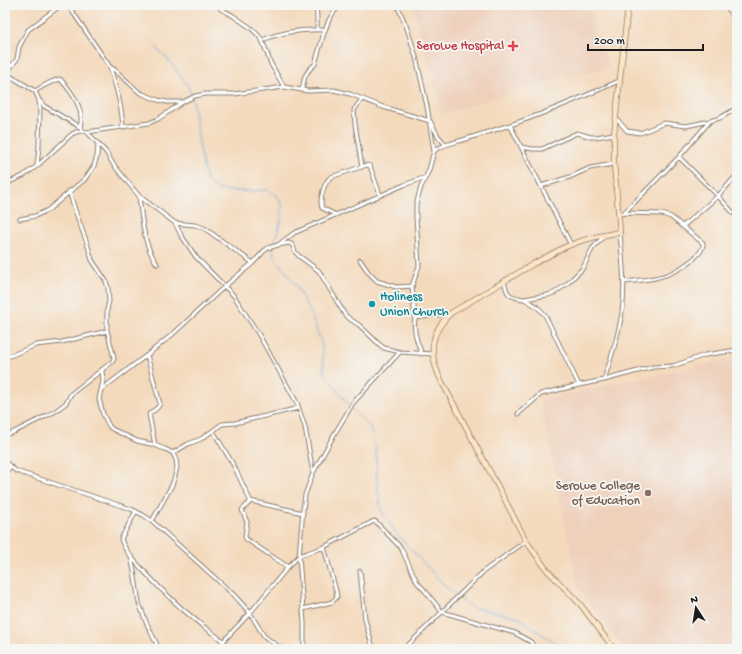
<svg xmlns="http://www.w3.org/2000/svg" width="742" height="654" font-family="'Gochi Hand',sans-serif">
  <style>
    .built { fill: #eed0bb }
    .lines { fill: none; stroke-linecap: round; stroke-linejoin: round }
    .stream { stroke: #66a3d7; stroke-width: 1 }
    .street-casing { stroke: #887b6c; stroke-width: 5 }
    .secondary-casing { stroke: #887b6c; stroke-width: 6 }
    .street { stroke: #fff; stroke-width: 3 }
    .secondary { stroke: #fee5c5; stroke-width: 4.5 }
    .health-dot { fill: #e0444e; stroke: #f6f6f2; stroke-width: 1.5 }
    .culture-dot { fill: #0f9aa8; stroke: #f6f6f2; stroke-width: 1.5 }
    .education-dot { fill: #8d6e63; stroke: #f6f6f2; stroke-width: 1.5 }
    .labels { text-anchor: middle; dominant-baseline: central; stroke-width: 3.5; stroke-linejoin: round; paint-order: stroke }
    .health-label { font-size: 13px; fill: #be3a42; stroke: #f6f6f2; text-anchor: end }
    .culture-label { font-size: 13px; fill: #0d838f; stroke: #f6f6f2; text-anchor: start }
    .education-label { font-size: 13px; fill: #785e54; stroke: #f6f6f2; text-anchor: end }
  </style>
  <rect width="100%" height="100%" fill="#f6f6f2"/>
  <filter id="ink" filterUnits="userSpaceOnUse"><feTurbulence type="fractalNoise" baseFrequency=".025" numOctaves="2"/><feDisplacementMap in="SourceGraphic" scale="8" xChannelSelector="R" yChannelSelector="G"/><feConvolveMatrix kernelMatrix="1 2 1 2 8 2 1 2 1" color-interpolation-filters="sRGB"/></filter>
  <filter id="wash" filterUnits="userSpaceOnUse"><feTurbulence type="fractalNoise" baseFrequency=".012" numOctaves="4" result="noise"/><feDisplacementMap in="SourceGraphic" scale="16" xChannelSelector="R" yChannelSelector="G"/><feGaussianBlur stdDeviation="0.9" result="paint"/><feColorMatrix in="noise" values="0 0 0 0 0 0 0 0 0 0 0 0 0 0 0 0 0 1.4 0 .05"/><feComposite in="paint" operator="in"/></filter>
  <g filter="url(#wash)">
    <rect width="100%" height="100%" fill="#f4dabd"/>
    <!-- built -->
    <path class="built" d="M413,5H588L609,67L550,81L442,114Z
      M737,357V649H624L578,587L540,400Z"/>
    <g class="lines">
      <!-- stream -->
      <path class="stream" d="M156,47L172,64L188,86L192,97L202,162L207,180L216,189L227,191H252L267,190L277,195L282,205L281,220L274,244
        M273,248L274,256L297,287L311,314L322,345L324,372L350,407L370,427L376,450L377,480L381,510L395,532L445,586L471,607L518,617L537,631L565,649"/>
    </g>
  </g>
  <g filter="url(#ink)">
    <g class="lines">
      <defs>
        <path id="street" d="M68,5L110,67L115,70L139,92L143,94L158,100L167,102H183
          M218,5L221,9L232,15L251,28L258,35L262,40L271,64L284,87
          M316,5L317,18V29
          M397,5L407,28L416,57L427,106L434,151L429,170L421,187L416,205V217L419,266L412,286L415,318L451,313
          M726,5L737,23
          M262,40C282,32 303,29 325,30
          M110,67C116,87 122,106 123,128
          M5,73L35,91C43,86 51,81 60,79L61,80C72,92 85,110 80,127L83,131
          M6,73L17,59L19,47L28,30L61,5
          M302,90L305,76L309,70L315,64L324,33L329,20L333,13L340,5
          M35,91L39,100L40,108L39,147L37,166
          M362,99L354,110L355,124L362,167
          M40,101L44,106L80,127
          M616,118L627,131L640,133L643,132L664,123L686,126L710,121
          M510,125L571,245
          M87,132L106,152L113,164L139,196L175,223L181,235L196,257L234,296L259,335L297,403L305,427L313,473
          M521,147L533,149H542L577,133L591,137H596L614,134
          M434,151C443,144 453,143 463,140C479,135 494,130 510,125C547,113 583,97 619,81
          M679,157L718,196L737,217
          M5,184L23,176L37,166L72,134C77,131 81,130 87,132L149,123L158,119L183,102L195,96L206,94H234L284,87L308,91L334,90L350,94L383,107L430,121L438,136L445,144
          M541,186L570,177L590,168L614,164
          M139,196C142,219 143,244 157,264
          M619,214L624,213L679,157L710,121L720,118L737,108
          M336,215L322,208C319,200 324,182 331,177L367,165L370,166L380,195
          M20,219L35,216L48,210L85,179L94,166L97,156L98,144
          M175,223L195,225L204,228L253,263
          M683,226L718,196L737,175
          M278,245L289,243L291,244L293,246L295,252L299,256L319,271L345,315L350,319L359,325L380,345L384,348L400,352
          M360,260L369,273L377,281L396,287L412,286
          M504,281C505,285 506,290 508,293C512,298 519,298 524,299C531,302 540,309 545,315L579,385L604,380L653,367L673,366L705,355L737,350
          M624,282C641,280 663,279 679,269C683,267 688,263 692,260C697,256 704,250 703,243L671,217L662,214L624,213
          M524,299L548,295L554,293L567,284L583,268L592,249L604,236
          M415,318C413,331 417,342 422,354
          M147,355L160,404L157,408L149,414L155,445
          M5,358L36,345L62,342L107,331
          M102,370L103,381L99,399L103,414L109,426L112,429L137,441L151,444L165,449L173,453L176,460L177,467L175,476L172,485L152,521
          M604,380C611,358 619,335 622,312C626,286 622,258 620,232
          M102,389L147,355L173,334L225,286L253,263L264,251L268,248L278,245L294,233L404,185L426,177
          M518,414L541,394L579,385
          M213,431L234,466L250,500V502L242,510L247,522L245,537L246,539L288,567
          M5,435L14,432L54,412L66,403L71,394L113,361L114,358L107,330V310L109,301L108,288L106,281L92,260L87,243L77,216L69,191
          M173,453L188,444L201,439L222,424L235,423L299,408
          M5,462L16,471L25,474L131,509L143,515L152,521L234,595L250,613L264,636L276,645L284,649
          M5,478L9,466
          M250,501L303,513
          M136,511L121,539C124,550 133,559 140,567C165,595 193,620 223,641L225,649
          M131,558L134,571L139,603L146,622L159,649
          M360,571L365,619L373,649
          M303,609L332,602L337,597L336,591L324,547
          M216,649L250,613L288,567L299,556L324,547L374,521L376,522L401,548L417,582L426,592L442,612L515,633L531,642L532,644
          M304,649V623L299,556L303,510L305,495L313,473L335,433L353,403L400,352L433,354
          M404,649L484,571L526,541"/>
        <path id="secondary" d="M614,649L580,604L547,570L526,541L504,498L443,384C429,358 427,335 451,313L533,264L565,247L581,241L595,237L620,232L614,164V134L628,5"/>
      </defs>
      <!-- street casing -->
      <use href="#street" class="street-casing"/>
      <!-- secondary casing -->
      <use href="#secondary" class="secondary-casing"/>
      <!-- street -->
      <use href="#street" class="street"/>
      <!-- secondary -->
      <use href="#secondary" class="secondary"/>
    </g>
  </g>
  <!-- markers -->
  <path class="health-dot" d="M511 40h4v4h4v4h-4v4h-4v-4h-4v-4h4z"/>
  <circle class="culture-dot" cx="372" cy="304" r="4"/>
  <circle class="education-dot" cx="648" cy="493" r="4"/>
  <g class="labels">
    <!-- health labels -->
    <g class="health-label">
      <text x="504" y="46">Serowe Hospital</text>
    </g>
    <!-- culture labels -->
    <g class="culture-label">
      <text x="380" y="297">Holiness<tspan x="380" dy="15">Union Church</tspan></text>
    </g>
    <!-- education labels -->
    <g class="education-label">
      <text x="640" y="486">Serowe College<tspan x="640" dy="15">of Education</tspan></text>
    </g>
  </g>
  <!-- margin -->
  <rect width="742" height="654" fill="none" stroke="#f6f6f2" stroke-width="20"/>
  <!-- north arrow -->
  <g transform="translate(696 608) rotate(348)" stroke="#f6f6f2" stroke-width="3" paint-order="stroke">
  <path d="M0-3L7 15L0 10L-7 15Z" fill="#1c1c1c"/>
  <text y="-6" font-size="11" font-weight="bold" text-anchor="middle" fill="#1c1c1c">N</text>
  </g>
  <!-- scale -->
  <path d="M588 44v6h115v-6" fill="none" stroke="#1c1c1c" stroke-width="2"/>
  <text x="594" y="44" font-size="12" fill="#1c1c1c" stroke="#f6f6f2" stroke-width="3" paint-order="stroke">200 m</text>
</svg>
